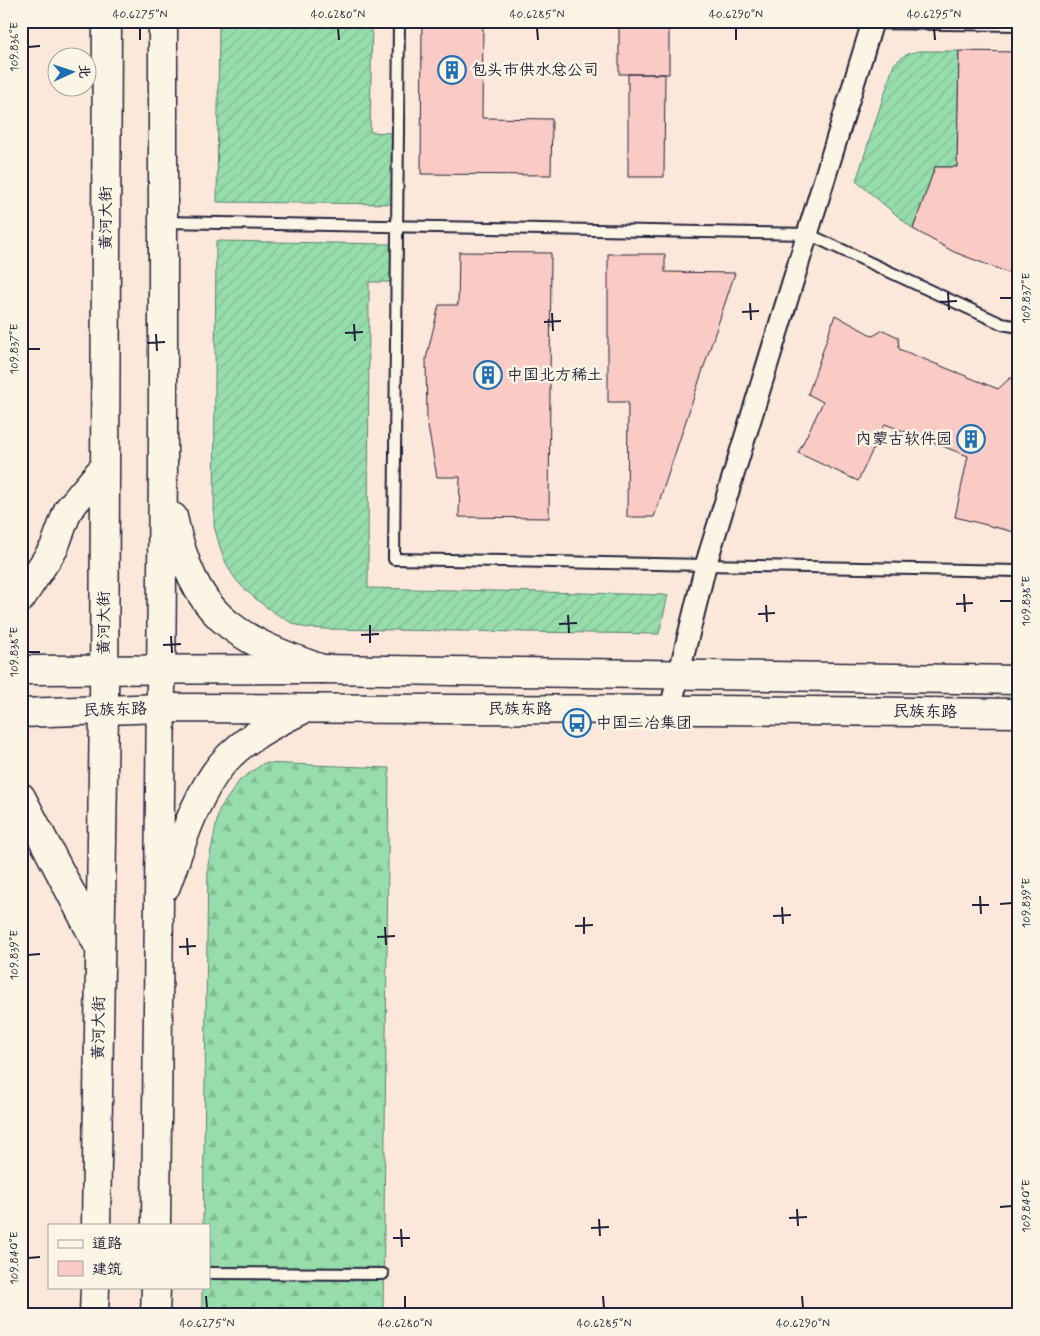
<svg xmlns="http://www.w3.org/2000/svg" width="1040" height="1336" font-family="Mynerve,'LXGW WenKai TC',sans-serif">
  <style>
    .forest { fill: url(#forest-firs); stroke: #5c8073 }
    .garden { fill: url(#garden-furrows); stroke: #5c8073 }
    .building { fill: #facac4; stroke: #22223b }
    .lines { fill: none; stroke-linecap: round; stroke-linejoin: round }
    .lane-casing { stroke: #22223b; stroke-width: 14 }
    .street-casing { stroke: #22223b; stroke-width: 24 }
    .secondary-casing { stroke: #22223b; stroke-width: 31 }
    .primary-casing { stroke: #22223b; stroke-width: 31 }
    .lane { stroke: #fcf5e5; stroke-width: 10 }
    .street { stroke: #fcf5e5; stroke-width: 20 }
    .secondary { stroke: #fcf5e5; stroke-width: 28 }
    .primary { stroke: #fcf5e5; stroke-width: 28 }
    .ticks { fill: none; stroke: #22223b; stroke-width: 2 }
    .labels { text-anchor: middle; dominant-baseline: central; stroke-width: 5; stroke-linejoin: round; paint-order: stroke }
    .poi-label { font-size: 16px; fill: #22223b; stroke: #fcf5e5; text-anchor: start }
    .street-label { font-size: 16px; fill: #22223b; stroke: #fcf5e5 }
    .neatline { fill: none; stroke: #22223b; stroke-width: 2 }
    .ticks-label { font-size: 12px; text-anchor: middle; fill: #22223b }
  </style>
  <defs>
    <pattern id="forest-firs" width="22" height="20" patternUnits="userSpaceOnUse" patternTransform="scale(1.25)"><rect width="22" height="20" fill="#96ddab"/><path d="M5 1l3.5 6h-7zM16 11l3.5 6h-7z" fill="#81bd94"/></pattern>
    <pattern id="garden-furrows" width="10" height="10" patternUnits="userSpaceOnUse" patternTransform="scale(1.25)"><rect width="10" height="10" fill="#96ddab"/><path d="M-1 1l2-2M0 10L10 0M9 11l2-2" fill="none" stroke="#81bd94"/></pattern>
  </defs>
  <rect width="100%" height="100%" fill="#fbe8db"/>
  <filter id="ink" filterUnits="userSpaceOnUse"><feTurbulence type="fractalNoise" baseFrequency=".02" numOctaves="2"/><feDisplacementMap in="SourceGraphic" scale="10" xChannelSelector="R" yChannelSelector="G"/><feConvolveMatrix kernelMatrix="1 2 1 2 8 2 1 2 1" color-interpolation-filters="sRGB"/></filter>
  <g filter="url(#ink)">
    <!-- forest -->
    <path class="forest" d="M264,763L389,768L383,1315H202V1287H209V1225H203L208,865L219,810L240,780Z"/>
    <!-- garden -->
    <path class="garden" d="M219,21H372L370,132L392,133V204L217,202Z
      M918,51H959L957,167H935L913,229L856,181L894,64L905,55Z
      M216,241L391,244L390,282H369L368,588L668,595L659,634L323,629C317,628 309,629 303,627C282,621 247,595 234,577C223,561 219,544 214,526Z"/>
    <!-- building -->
    <path class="building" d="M422,21H483L482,118L552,119L551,175L421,174Z
      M619,21H669V74H619Z
      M959,51L1019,52V277L954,252L913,229L935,167H957Z
      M628,74H665L664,177H628Z
      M459,252L551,253L549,518L459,517L460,477H437L427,421L426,359L439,305H458Z
      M608,254H665V272L735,273L654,517H627L628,402H608Z
      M835,315L873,336L883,330L898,337L899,349L998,389L1010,378L1019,379L1018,533L955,517L968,456L885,424L858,481L798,453L823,402L808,394Z"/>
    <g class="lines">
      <defs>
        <path id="lane" d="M399,21L394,559L1019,571
          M872,23L1019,25
          M164,222L808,234L1002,324L1019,327
          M209,1273L383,1274"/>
        <path id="street" d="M670,710L706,564L873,21"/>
        <path id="secondary" d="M21,670L322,669L1019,680
          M21,713L162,708L708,710L1019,713"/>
        <path id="primary" d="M173,517C194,616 231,637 322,669
          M21,598L54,548L68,510L105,466
          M21,797L99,947
          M166,886C181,846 194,798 222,764C243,739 275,723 304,709
          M96,1225L104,710L107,21
          M156,1225L163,466V21
          M94,1315L95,1287
          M155,1315L156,1287"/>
      </defs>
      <!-- lane casing -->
      <use href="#lane" class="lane-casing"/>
      <!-- street casing -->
      <use href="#street" class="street-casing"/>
      <!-- secondary casing -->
      <use href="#secondary" class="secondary-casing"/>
      <!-- primary casing -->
      <use href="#primary" class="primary-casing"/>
      <!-- lane -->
      <use href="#lane" class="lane"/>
      <!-- street -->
      <use href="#street" class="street"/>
      <!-- secondary -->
      <use href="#secondary" class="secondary"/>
      <!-- primary -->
      <use href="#primary" class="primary"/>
    </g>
  </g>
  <!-- ticks -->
  <path class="ticks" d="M140,28V40M338,28L339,40M537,28L538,40M736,28V40M934,28L935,40M28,47L40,46M948,292L949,310M1000,298H1012M940,302L957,301M750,303L751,320M742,312L759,311M552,313L553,331M544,322L561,321M354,324L355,341M345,333L363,332M156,334L157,351M147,343L165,342M28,349H40M964,594L965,612M1000,601H1012M956,604L973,603M766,605L767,622M758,614L775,613M568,615L569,633M559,624L577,623M370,625V643M361,635L379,634M171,636L172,653M163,645L181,644M28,652H40M980,896L981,914M1000,904L1012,903M972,905H989M782,907L783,924M773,916L791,915M584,917V934M575,926L593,925M385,927L386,945M377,937L395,936M187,938L188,955M179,947L196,946M28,955L40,954M1000,1207L1012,1206M797,1209L798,1226M789,1218L807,1217M599,1219L600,1236M591,1228L609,1227M401,1229L402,1247M393,1238H410M28,1258L40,1257M206,1296L207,1308M405,1296V1308M603,1296L604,1308M802,1296L803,1308"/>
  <!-- icons -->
  <defs>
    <symbol id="building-ring" viewBox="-11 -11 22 22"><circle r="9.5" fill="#fcf5e5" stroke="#1f6fb2" stroke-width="1.5"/><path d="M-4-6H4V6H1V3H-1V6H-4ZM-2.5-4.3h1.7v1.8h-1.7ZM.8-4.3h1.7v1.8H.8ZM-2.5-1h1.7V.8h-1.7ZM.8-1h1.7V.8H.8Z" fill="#1f6fb2"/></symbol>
    <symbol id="bus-ring" viewBox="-11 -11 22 22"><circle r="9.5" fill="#fcf5e5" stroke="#1f6fb2" stroke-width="1.5"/><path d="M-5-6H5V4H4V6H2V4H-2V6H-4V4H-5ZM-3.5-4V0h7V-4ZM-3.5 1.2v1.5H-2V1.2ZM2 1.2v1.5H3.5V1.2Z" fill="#1f6fb2"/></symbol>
  </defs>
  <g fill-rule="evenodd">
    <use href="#building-ring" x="436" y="54" width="32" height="32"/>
    <use href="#building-ring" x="472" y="359" width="32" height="32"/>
    <use href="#building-ring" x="955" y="423" width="32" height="32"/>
    <use href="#bus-ring" x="561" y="707" width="32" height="32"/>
  </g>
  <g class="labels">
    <!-- poi labels -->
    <g class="poi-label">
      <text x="471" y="70">包头市供水总公司</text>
      <text x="507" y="375">中国北方稀土</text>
      <text x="952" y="439" text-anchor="end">内蒙古软件园</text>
      <text x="596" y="723">中国二冶集团</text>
    </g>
    <!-- street labels -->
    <g class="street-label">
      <text transform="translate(106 218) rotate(-90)">黄河大街</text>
      <text transform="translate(104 623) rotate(-90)">黄河大街</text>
      <text x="520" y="709">民族东路</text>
      <text transform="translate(115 710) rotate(-2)">民族东路</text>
      <text transform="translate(925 712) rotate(1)">民族东路</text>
      <text transform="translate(99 1028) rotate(-89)">黄河大街</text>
    </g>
  </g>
  <!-- margin -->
  <rect width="1040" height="1336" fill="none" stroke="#fcf5e5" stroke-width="55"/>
  <!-- legend -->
  <rect x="48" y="1224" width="162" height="65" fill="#fcf5e5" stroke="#a5a1a1"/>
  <rect x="58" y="1240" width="25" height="8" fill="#fcf5e5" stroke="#a5a1a1"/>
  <text x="92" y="1248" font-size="15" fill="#22223b">道路</text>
  <rect x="58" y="1261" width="25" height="15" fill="#facac4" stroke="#a5a1a1"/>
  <text x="92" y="1274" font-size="15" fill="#22223b">建筑</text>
  <!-- north arrow -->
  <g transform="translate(72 72) rotate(87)"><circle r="24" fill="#fcf5e5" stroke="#a5a1a1"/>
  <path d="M0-4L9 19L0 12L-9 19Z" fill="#1f6fb2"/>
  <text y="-8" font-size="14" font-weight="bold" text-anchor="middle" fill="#22223b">北</text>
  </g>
  <rect x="28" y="28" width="984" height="1280" class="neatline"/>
  <g class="ticks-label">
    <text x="140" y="18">40.6275°N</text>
    <text x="338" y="18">40.6280°N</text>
    <text x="537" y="18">40.6285°N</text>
    <text x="736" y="18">40.6290°N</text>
    <text x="934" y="18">40.6295°N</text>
    <text transform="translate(14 47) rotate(-90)" y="4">109.836°E</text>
    <text transform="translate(1026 298) rotate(-90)" y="4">109.837°E</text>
    <text transform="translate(14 349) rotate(-90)" y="4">109.837°E</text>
    <text transform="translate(1026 601) rotate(-90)" y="4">109.838°E</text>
    <text transform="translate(14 652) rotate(-90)" y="4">109.838°E</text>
    <text transform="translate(1026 903) rotate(-90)" y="4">109.839°E</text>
    <text transform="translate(14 955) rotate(-90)" y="4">109.839°E</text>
    <text transform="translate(1026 1206) rotate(-90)" y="4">109.840°E</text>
    <text transform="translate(14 1258) rotate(-90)" y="4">109.840°E</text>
    <text x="207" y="1327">40.6275°N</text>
    <text x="405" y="1327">40.6280°N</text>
    <text x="604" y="1327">40.6285°N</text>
    <text x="803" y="1327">40.6290°N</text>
  </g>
</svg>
